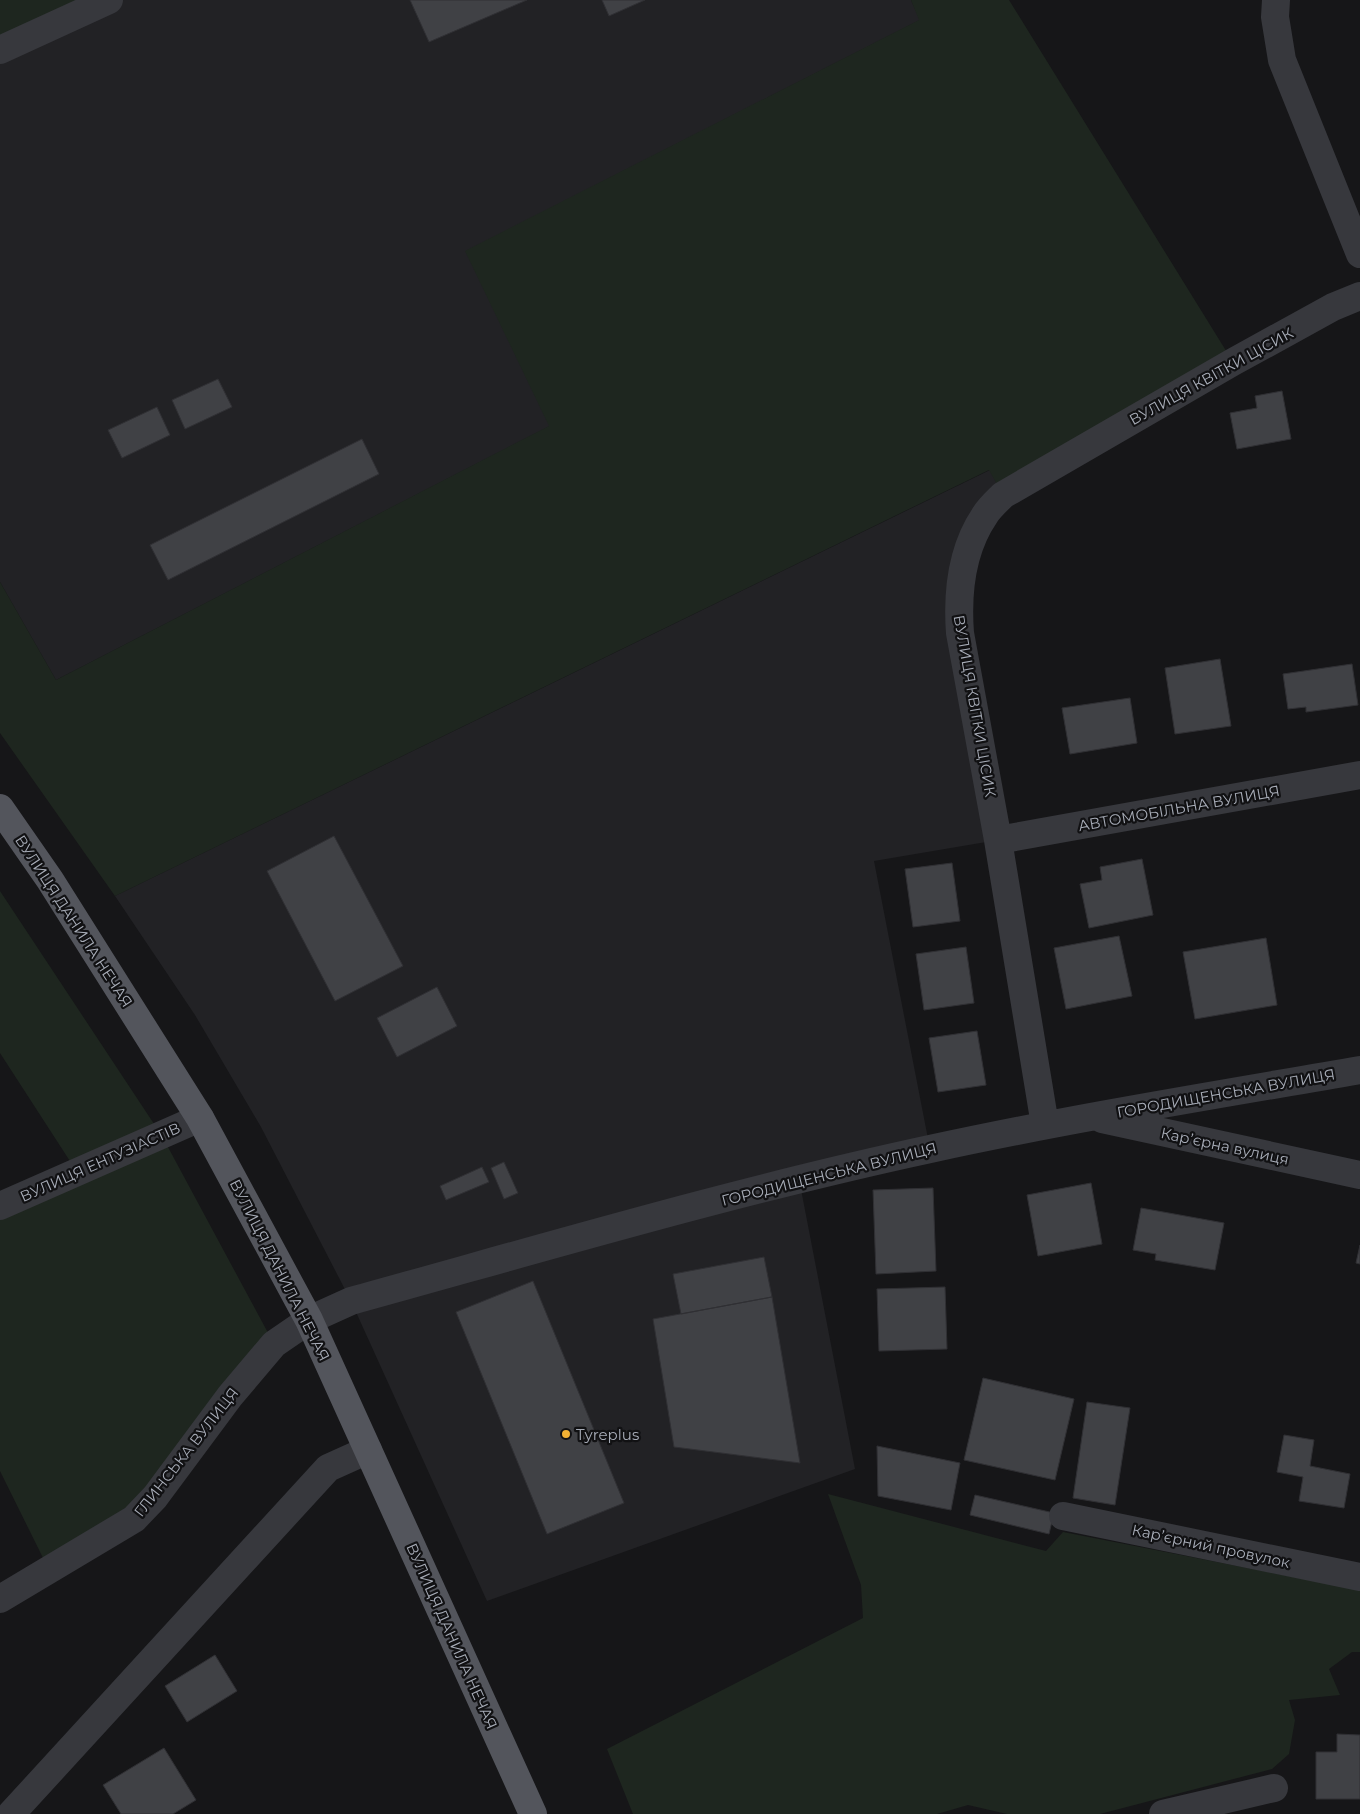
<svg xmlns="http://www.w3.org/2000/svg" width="1360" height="1814" font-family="Montserrat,sans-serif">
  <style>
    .built { fill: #222225 }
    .green { fill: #1e261f }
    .building { fill: #404145; stroke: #303034 }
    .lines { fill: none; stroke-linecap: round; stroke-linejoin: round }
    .minor { stroke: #37383d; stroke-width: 28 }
    .major { stroke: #53555c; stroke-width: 28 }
    .poi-dot { fill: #f2b134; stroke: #111113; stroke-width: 2 }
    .labels { text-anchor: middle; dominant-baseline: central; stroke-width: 4.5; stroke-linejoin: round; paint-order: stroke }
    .street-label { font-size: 15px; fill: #a8adb8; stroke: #111113 }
    .poi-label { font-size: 15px; fill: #a8adb8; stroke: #111113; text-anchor: start }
  </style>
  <rect width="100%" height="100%" fill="#161618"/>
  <!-- built -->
  <path class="built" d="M109,0H911L920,20L592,187L550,426L56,680L0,582V50Z
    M990,470L1003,495L964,562L998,840L874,861L930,1149L799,1179L855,1469L487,1601L351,1301L261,1127L195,1015L115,896Z"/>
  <!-- green -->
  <path class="green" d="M0,0H109L0,50Z
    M911,0H1009L1233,362L1003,495L989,470L115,896L0,733V582L56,680L549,426L465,251L919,20Z
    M0,891L162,1136L274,1344L155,1497L49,1570L0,1471V1206L77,1172L0,1053Z
    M828,1494L1046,1551L1063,1532L1360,1590V1652H1352L1329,1669L1340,1695L1289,1700L1295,1720L1289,1754L1272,1769L1100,1814H1007L968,1805L937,1814H633L607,1749L863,1618L861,1585Z"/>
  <!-- building -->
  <path class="building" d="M410,0H527L429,42Z
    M602,0H645L609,16Z
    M218,379L232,407L185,429L172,400Z
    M1282,391L1291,439L1237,449L1230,413L1257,408L1255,396Z
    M157,407L170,435L122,458L108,430Z
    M362,439L379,474L168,580L150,545Z
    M1220,659L1231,726L1175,734L1165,668Z
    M1352,664L1358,705L1306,712V707L1288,709L1283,674Z
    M1130,698L1137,743L1070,754L1062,708Z
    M334,836L403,966L335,1001L267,871Z
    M1142,859L1153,915L1089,928L1080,884L1102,880L1100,867Z
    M952,863L960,921L913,927L905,869Z
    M1119,936L1132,996L1066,1009L1054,948Z
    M1266,938L1277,1005L1195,1019L1183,952Z
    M966,947L974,1003L924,1010L916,954Z
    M437,987L457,1026L397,1057L377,1018Z
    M977,1031L986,1085L938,1092L929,1038Z
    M504,1162L518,1193L504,1199L491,1168Z
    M482,1167L489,1182L446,1200L440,1186Z
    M1091,1183L1102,1244L1038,1256L1027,1195Z
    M933,1188L936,1271L876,1274L873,1190Z
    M1141,1208L1224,1223L1215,1270L1155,1260L1156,1254L1133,1250Z
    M1360,1245V1264L1356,1263Z
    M764,1257L772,1297L681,1314L673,1274Z
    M533,1281L624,1503L547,1534L456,1312Z
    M945,1287L947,1349L879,1351L877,1289Z
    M772,1297L800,1463L674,1447L653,1319Z
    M983,1378L1074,1399L1055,1480L964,1460Z
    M1087,1402L1130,1408L1115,1505L1073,1498Z
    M1284,1435L1314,1440L1310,1466L1350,1474L1344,1508L1299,1501L1303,1477L1277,1472Z
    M877,1446L960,1463L951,1510L878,1496Z
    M975,1495L1054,1513L1049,1534L970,1515Z
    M215,1655L237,1691L187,1722L165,1686Z
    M1337,1734L1360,1735V1799H1316V1752H1337Z
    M164,1748L196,1800L173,1814H121L103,1785Z"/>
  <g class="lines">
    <!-- minor -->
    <path class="minor" d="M1276,0L1275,17L1282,60L1360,254
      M0,50L109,0
      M998,840L1360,775
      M1102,1119L1360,1175
      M1045,1125L998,840L960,633C957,592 961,550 985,515C989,508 997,501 1003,495L1233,362L1333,307L1360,296
      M0,1206L200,1118
      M1063,1516L1360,1577
      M0,1599L134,1519L155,1497L230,1396L274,1344L309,1320L351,1301C543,1248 735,1191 930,1149C1072,1118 1216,1095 1360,1070
      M11,1814L328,1468L368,1450
      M1163,1814L1274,1788"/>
    <!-- major -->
    <path class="major" d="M0,808L50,880L200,1118L309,1320L533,1814"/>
  </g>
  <!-- markers -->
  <circle class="poi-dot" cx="566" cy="1434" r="5"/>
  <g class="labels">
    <!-- street labels -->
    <g class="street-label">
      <text transform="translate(1211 376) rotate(-29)">ВУЛИЦЯ КВІТКИ ЦІСИК</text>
      <text transform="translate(975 706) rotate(80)">ВУЛИЦЯ КВІТКИ ЦІСИК</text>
      <text transform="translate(1179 808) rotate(-10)">АВТОМОБІЛЬНА ВУЛИЦЯ</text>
      <text transform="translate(74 921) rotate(57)">ВУЛИЦЯ ДАНИЛА НЕЧАЯ</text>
      <text transform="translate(1226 1093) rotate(-10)">ГОРОДИЩЕНСЬКА ВУЛИЦЯ</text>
      <text transform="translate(1225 1146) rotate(12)">Карʼєрна вулиця</text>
      <text transform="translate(100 1162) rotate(-24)">ВУЛИЦЯ ЕНТУЗІАСТІВ</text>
      <text transform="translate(829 1174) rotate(-14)">ГОРОДИЩЕНСЬКА ВУЛИЦЯ</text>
      <text transform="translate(280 1270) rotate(63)">ВУЛИЦЯ ДАНИЛА НЕЧАЯ</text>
      <text transform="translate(186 1452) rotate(-52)">ГЛИНСЬКА ВУЛИЦЯ</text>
      <text transform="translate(1211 1546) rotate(12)">Карʼєрний провулок</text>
      <text transform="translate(452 1636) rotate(66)">ВУЛИЦЯ ДАНИЛА НЕЧАЯ</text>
    </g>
    <!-- poi labels -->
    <g class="poi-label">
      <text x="576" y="1434">Tyreplus</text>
    </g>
  </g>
</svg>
